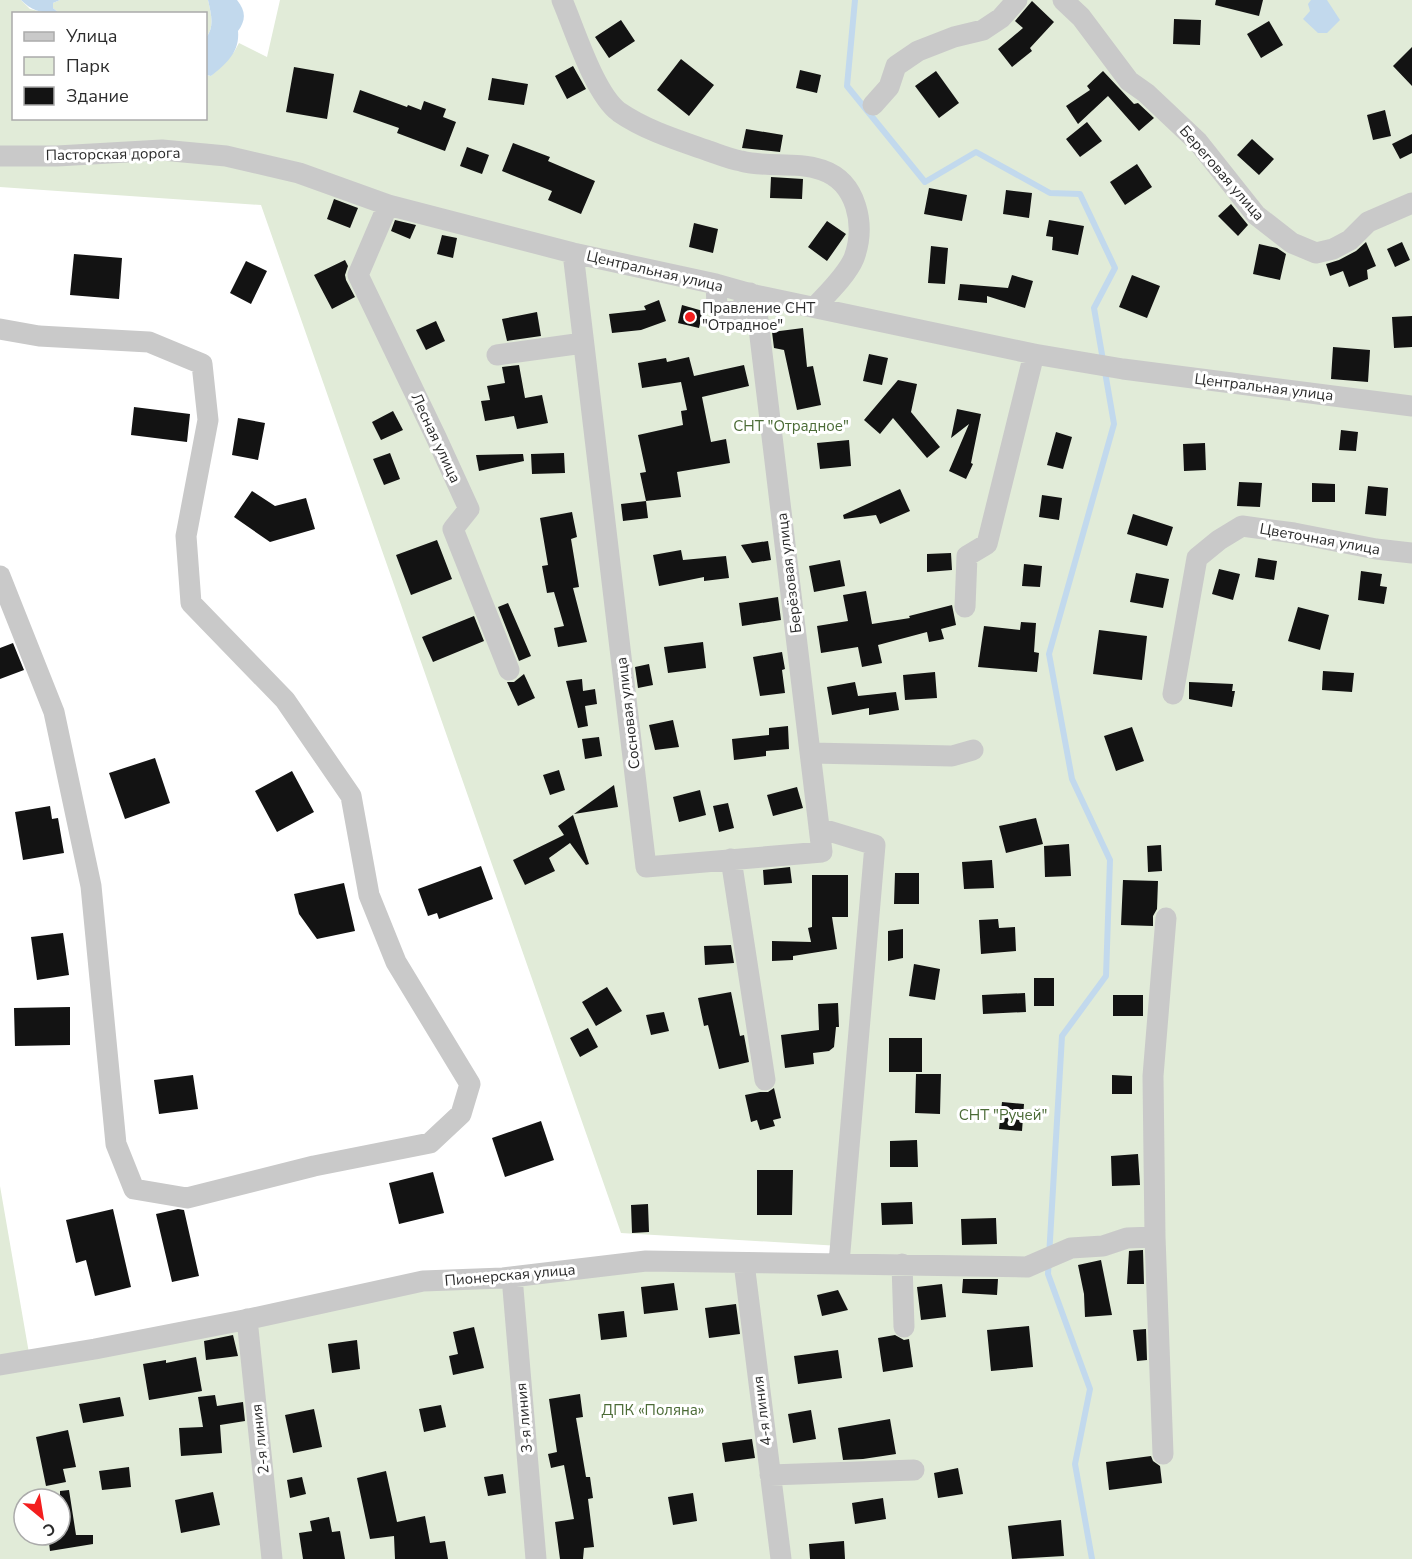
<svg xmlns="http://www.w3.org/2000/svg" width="1412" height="1559" font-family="'Nunito Sans',sans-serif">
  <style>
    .green { fill: #e1ebd8; fill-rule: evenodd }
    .water { fill: #c2d9ed }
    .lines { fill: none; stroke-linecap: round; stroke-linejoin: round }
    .stream { stroke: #c2d9ed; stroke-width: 6 }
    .building { fill: #131313 }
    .street { stroke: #c9c9c9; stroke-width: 21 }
    .poi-dot { fill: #f31e1e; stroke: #fff; stroke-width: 2 }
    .labels { text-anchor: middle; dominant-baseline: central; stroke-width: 6; stroke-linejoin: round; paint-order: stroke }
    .street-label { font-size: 15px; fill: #2c2c2c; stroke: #fff }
    .poi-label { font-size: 15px; fill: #2c2c2c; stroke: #fff; text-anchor: start }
    .park-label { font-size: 15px; fill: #4b6b36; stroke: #fff }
  </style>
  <rect width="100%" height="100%" fill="#fff"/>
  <!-- green -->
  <path class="green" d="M0,0H21L30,9L47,13L14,14V118H206V75L211,76L234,52L239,43L267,57L280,0H1412V1559H0V1186L30,1359L423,1281L646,1261L840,1263V1246L621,1233L261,205L0,187ZM24,1499H60V1535H24Z
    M60,0H208C211,14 215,26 206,38V14L59,13L53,8V3Z"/>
  <!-- water -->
  <path class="water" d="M21,0H60L53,3V8L59,13C43,14 32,11 21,0Z
    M208,0H237C246,11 246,20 238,31C240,52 226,64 211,76L206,75V38C215,26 211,14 208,0Z
    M1311,0H1327L1340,20L1327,33H1318L1303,19L1310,11L1308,4Z"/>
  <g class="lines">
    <!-- stream -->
    <path class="stream" d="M855,0L847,86L925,182L976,152L1050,193L1080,194L1115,268L1094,308L1114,424L1049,654L1072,779L1110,860L1106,976L1062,1036L1048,1274L1090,1389L1075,1464L1092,1559"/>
  </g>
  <!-- building -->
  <path class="building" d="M1216,0H1263L1259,16L1215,5Z
    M1032,1L1054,22L1030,48L1032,51L1012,67L998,49L1023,28L1015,21Z
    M1174,19L1201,20L1200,45L1173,44Z
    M621,20L635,41L609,58L595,37Z
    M1269,21L1283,45L1261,58L1247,34Z
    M1412,47V86L1393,66Z
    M681,59L714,85L689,116L657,90Z
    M573,66L586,89L567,99L555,76Z
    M294,67L334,74L327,119L286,112Z
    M800,70L821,75L817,93L796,88Z
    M936,71L959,103L939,118L915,86Z
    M1103,71L1134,104L1138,103L1154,118L1139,131L1108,96L1078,124L1066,106L1090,90L1087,86Z
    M492,78L528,84L524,105L488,100Z
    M360,90L407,107L408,105L421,110L424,101L446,109L443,117L456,122L445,151L397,133L399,128L353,112Z
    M1385,110L1391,136L1373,140L1367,115Z
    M1087,122L1102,141L1080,157L1066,139Z
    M746,129L783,135L780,152L742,148Z
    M1412,134V153L1400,159L1392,144Z
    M1252,139L1274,159L1259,175L1237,155Z
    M513,143L550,157L548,161L595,181L581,214L548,200L552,191L502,171Z
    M467,147L489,155L482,174L460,166Z
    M1137,164L1152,187L1125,205L1110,182Z
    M771,177L803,179L802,199L770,198Z
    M929,188L967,195L962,221L924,214Z
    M1006,190L1032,193L1029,218L1003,214Z
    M334,199L358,208L350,228L327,219Z
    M1231,204L1248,225L1238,236L1218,216Z
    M395,220L416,225L410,239L391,231Z
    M1049,220L1084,226L1078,255L1052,250L1053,237L1046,236Z
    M827,221L846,234L827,261L808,247Z
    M694,223L718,229L713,253L689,247Z
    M442,235L457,238L453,258L437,254Z
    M1366,242L1376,266L1367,270L1368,279L1349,287L1343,271L1330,276L1326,264L1339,260L1356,251Z
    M1402,242L1410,260L1395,267L1387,249Z
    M1259,244L1277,248L1286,254L1280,280L1253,274Z
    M931,246L948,248L945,284L928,283Z
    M74,254L122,258L119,299L70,295Z
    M345,260L348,266L345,275L346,280L355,297L332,309L314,275Z
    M246,261L267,271L251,304L230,293Z
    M1012,275L1033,281L1025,308L987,296V303L958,300L960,284L1008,288Z
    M1132,275L1160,286L1147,318L1119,307Z
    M659,300L666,321L641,330L612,333L609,314L646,310L644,306Z
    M682,305L703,311L699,328L678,323Z
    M537,312L541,336L507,341L502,319Z
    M1412,316V347L1394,348L1392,317Z
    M436,321L445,341L426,350L416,330Z
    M803,328L807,367L813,366L821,405L797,410L784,350L774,348L772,332Z
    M1333,347L1370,350L1368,382L1331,379Z
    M869,354L888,358L882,385L863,381Z
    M689,357L694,376L744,365L749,386L702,397L711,442L726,439L730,463L677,472L681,497L646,501L640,473L646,472L638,435L683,425L681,411L687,410L681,382L642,388L638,363L666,358L667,362Z
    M519,365L525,398L542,395L548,423L517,429L514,416L485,421L481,401L490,400L487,386L505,383L502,367Z
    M898,380L917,384L911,412L940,447L927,458L893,418L880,434L864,420Z
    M134,407L190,414L187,442L131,435Z
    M957,409L981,414L971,463L973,464L966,479L949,471L969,424L951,438Z
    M393,411L403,430L381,440L372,422Z
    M238,418L265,423L258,460L232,455Z
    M1341,430L1358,432L1356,451L1339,450Z
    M1056,432L1072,437L1063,469L1047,465Z
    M849,440L851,466L820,469L817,443Z
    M1205,443L1206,470L1184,471L1183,444Z
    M390,453L400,479L384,485L373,459Z
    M564,453L565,473L532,474L531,454Z
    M523,454L524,461L479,471L476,455Z
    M1239,482L1262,483L1260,507L1237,506Z
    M1312,483L1335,484V502H1312Z
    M1368,486L1388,488L1386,516L1365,514Z
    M900,489L910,511L880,524L876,515L844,519L843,515Z
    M252,491L275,506L306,498L315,529L270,542L234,517Z
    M1042,495L1062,498L1059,520L1039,517Z
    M646,501L648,518L623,521L621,504Z
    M572,512L577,537L571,539L579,587L573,588L587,642L558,647L554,628L564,626L554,592L547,593L542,566L548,565L540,518Z
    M1133,514L1173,527L1167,546L1127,534Z
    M437,540L452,579L411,595L396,555Z
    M768,541L771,560L752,563L741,545Z
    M681,550L683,560L726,556L729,578L704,581V577L659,586L653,555Z
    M951,553L952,570L927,572V554Z
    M1258,558L1277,561L1274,580L1255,577Z
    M840,560L845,586L814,592L809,566Z
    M1024,564L1042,566L1040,587L1022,586Z
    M1219,569L1240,574L1233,600L1212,594Z
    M1361,571L1382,574L1380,586L1387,587L1384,604L1358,600Z
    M1136,573L1169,579L1163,608L1130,602Z
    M866,591L872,624L910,618L909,616L952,605L956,625L941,629L944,639L929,642L927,632L878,645L882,663L862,667L858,647L821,653L817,626L848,621L843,595Z
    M778,597L781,620L742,626L739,603Z
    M508,603L531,656L519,661L498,607Z
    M1298,607L1329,615L1320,650L1288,641Z
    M474,616L484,641L433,662L422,637Z
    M1021,622L1036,623L1034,652L1039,653L1037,672L978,667L984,626L1020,630Z
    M1099,630L1147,636L1142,680L1093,674Z
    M703,642L706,668L668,673L664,647Z
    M13,643L24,670L0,679V648Z
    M782,652L785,669L782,670L785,693L760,696L753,657Z
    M649,664L653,685L638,688L635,667Z
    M1323,671L1354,673L1352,692L1322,690Z
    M935,672L937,698L905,700L903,675Z
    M524,674L535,698L518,706L507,682H514Z
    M582,679L583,691L595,689L597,704L585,706L588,726L578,728L566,681Z
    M855,682L858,696L896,692L899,710L869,715V708L832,715L827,687Z
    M1189,682L1233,684L1232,691H1235L1232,707L1189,699Z
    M673,720L679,747L655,750L649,725Z
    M788,726L789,749L766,751V756L734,760L732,739L769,735V728Z
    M1132,727L1144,761L1116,771L1104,736Z
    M599,737L602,756L585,759L582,739Z
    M155,758L170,803L125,819L109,773Z
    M559,770L565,790L550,795L543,775Z
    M292,771L314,812L277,832L255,791Z
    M614,785L618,807L574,814Z
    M797,787L803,808L773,816L767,795Z
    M700,790L706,815L679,822L673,797Z
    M728,803L734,828L719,832L713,806Z
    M50,806L52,819L58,818L64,853L23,860L15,812Z
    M573,815L589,864L586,865L570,843L549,858L555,871L525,885L513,860L564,835L558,826Z
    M1036,818L1043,844L1006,853L999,826Z
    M1069,844L1071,876L1045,877L1044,846Z
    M1161,845L1162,871L1148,872L1147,846Z
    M992,860L994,888L964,889L962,862Z
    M481,866L493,899L439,919L437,913L428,916L418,889Z
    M790,867L792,883L764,885L763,870Z
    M895,873H919V904H894Z
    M812,875H848V917H832L837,949L793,956V960L772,961V941L811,942L808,928L812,927Z
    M1123,880L1158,881L1157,909L1153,916V926L1121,925Z
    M344,883L355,931L317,939L299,914L294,894Z
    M998,919L999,928L1015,927L1016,951L981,954L979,920Z
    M903,929V958L888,961V931Z
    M63,933L69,975L37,980L31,937Z
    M731,945L734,963L705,965L704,946Z
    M914,964L940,969L935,1000L909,996Z
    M1034,978H1054V1006H1034Z
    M607,987L622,1011L596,1026L582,1002Z
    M731,992L740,1036L744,1035L749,1062L719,1069L708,1025L704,1026L698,998Z
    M1025,993L1026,1012L983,1014L982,995Z
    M1113,995H1143V1016H1113Z
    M838,1003L839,1027H836L834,1047L829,1051L813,1053L814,1064L785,1068L781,1035L819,1030L818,1004Z
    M70,1007V1045L15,1046L14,1008Z
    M664,1012L669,1031L651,1035L646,1015Z
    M588,1028L598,1047L580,1057L570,1038Z
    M889,1038H922V1072H889Z
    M916,1074H941L940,1114L915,1113Z
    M193,1075L198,1109L159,1114L154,1080Z
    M1112,1075L1132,1076V1094H1112Z
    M774,1088L781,1118L773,1120L775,1126L760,1130L757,1120L751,1122L745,1095L760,1092H768Z
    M1002,1102L1024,1104L1022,1131L999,1129Z
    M541,1121L554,1160L505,1177L492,1138Z
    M917,1140L918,1167H890V1141Z
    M1138,1154L1140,1185L1112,1186L1111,1156Z
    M757,1170H793L792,1215H757Z
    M433,1172L444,1213L399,1224L389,1183Z
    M912,1202L913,1224L882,1225L881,1203Z
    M648,1204L649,1232L632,1233L631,1205Z
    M113,1209L131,1287L95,1296L86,1260L76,1263L66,1220Z
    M178,1209L184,1210L199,1276L172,1282L156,1214Z
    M996,1218L997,1244L962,1245L961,1219Z
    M1143,1250L1144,1284H1127L1129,1251Z
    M1101,1260L1112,1315L1085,1317L1084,1294L1078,1265Z
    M963,1279H998L997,1295L962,1293Z
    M674,1283L678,1310L644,1314L641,1287Z
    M942,1284L946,1317L921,1320L917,1287Z
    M838,1290L848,1310L822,1316L817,1295Z
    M736,1304L740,1334L709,1338L705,1308Z
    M624,1311L627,1337L601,1340L598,1314Z
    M1029,1326L1033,1367L991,1371L987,1330Z
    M474,1327L484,1368L453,1375L449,1356L458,1354L453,1332Z
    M1146,1329L1147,1360L1137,1361L1133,1330Z
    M233,1335L238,1356L206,1360L204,1341Z
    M895,1335L904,1340L909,1339L913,1367L883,1372L878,1338Z
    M357,1340L360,1369L332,1373L328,1344Z
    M838,1350L842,1378L798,1384L794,1356Z
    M196,1357L202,1391L149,1400L143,1364L166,1360V1363Z
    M580,1394L583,1417L576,1418L586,1477H590L593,1498L588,1499L594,1547L584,1548L583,1559H560L555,1522L574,1519L564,1465L551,1468L548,1454L557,1452L549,1399Z
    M215,1395L217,1406L243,1402L245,1421L220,1425L222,1453L181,1456L179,1428L203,1427L198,1397Z
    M120,1397L124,1416L83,1423L79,1404Z
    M441,1405L446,1427L424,1432L419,1409Z
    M314,1409L322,1447L293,1453L285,1415Z
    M811,1410L816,1439L793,1443L788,1414Z
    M890,1419L896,1454L863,1459L843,1460L838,1428Z
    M68,1430L76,1467L63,1469L66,1482L46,1486L36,1437Z
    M752,1439L755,1458L725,1462L722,1443Z
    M1151,1456L1153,1461L1160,1466L1162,1483L1109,1490L1106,1462Z
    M129,1467L131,1487L102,1490L99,1471Z
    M958,1468L963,1494L938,1498L934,1473Z
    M386,1471L397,1522L425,1516L430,1543L445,1541L448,1559H395L394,1536L370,1539L357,1478Z
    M503,1474L506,1493L488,1496L484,1477Z
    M302,1477L306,1494L290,1498L287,1480Z
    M69,1490L76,1535H93V1544L50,1551L48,1535H60V1491Z
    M213,1492L220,1525L181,1533L175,1500Z
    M693,1493L697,1521L673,1525L668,1497Z
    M883,1498L886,1519L855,1524L852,1503Z
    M329,1517L332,1532L340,1531L345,1559H303L299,1533L312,1531L310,1521Z
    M1061,1520L1064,1556L1012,1559L1008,1526Z
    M844,1541L845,1559H810L809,1544Z"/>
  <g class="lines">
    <!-- street -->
    <path class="street" d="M562,0C575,30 594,93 619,112C645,130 677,140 706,150C718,154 729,159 741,161C767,168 796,161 822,170C857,182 866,225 854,258C847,275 827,294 815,307
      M1063,0L1081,17L1129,81L1146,93L1198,142L1256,215L1292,243L1316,253L1333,249L1350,240L1368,222L1412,203
      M873,105L889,87L896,66L918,51L954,37L983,30L1001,18L1017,0
      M0,156H57L162,150L226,156L299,173L388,205L573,253L716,284L755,295L1034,354L1123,369L1412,406
      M388,205L358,275L436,437L469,509L453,529L509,670
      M573,253L646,867L822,852L755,295
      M716,284L717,306L726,312L740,310L750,293
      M0,329L39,336L149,342L202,364L208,420L186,536L191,603L285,700L351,796L369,895L396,962L470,1084L461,1114L430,1143L314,1166L187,1198L134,1189L116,1144L91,886L54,712L0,576
      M497,355L583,343
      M965,607L967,556L987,544L1034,354
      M1173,694L1197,558L1219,540L1242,526L1294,533L1376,549L1412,553
      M811,753L952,756L973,750
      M819,828L875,845L839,1263
      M731,859L765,1080
      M744,1263L781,1559
      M902,1264L904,1327
      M512,1277L536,1559
      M247,1319L272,1559
      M0,1365L95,1349L249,1319L423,1281L503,1278L646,1261L1027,1267L1071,1248L1103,1246L1127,1238L1155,1237
      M1163,1454L1155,1237L1153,1076L1166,918
      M770,1475L914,1470"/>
  </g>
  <!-- markers -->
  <circle class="poi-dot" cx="690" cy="317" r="6"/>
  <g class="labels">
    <!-- street labels -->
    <g class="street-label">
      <text transform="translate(113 154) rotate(-1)">Пасторская дорога</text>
      <text transform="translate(1222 173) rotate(49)">Береговая улица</text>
      <text transform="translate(655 271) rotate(13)">Центральная улица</text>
      <text transform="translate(1264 387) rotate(7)">Центральная улица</text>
      <text transform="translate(436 438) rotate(65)">Лесная улица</text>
      <text transform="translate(1320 539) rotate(10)">Цветочная улица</text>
      <text transform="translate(789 573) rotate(-97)">Берёзовая улица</text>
      <text transform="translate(628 713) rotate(-97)">Сосновая улица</text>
      <text transform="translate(510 1275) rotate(-5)">Пионерская улица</text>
      <text transform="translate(762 1411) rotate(-97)">4-я линия</text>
      <text transform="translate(524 1418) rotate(-95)">3-я линия</text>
      <text transform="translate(260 1439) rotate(-96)">2-я линия</text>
    </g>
    <!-- poi labels -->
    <g class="poi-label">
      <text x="702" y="308">Правление СНТ<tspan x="702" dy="17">"Отрадное"</tspan></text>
    </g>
    <!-- park labels -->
    <g class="park-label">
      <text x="791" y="426">СНТ "Отрадное"</text>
      <text x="1003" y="1115">СНТ "Ручей"</text>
      <text x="653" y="1410">ДПК «Поляна»</text>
    </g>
  </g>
  <!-- legend -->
  <rect x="12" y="12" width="195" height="108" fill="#ffffff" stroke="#ababab" stroke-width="1.5"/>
  <rect x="24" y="32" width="30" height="9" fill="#c9c9c9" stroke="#ababab" stroke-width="1.5"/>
  <text x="66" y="42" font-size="18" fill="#2c2c2c">Улица</text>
  <rect x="24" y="57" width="30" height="18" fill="#e1ebd8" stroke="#ababab" stroke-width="1.5"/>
  <text x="66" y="72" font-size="18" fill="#2c2c2c">Парк</text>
  <rect x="24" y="87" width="30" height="18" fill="#131313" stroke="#ababab" stroke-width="1.5"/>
  <text x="66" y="102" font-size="18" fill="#2c2c2c">Здание</text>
  <!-- north arrow -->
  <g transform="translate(42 1517) rotate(150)"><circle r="28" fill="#ffffff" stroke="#ababab" stroke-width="1.5"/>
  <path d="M0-4.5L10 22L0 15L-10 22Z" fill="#f31e1e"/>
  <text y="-9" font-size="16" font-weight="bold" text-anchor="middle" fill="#2c2c2c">С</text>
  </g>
</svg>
